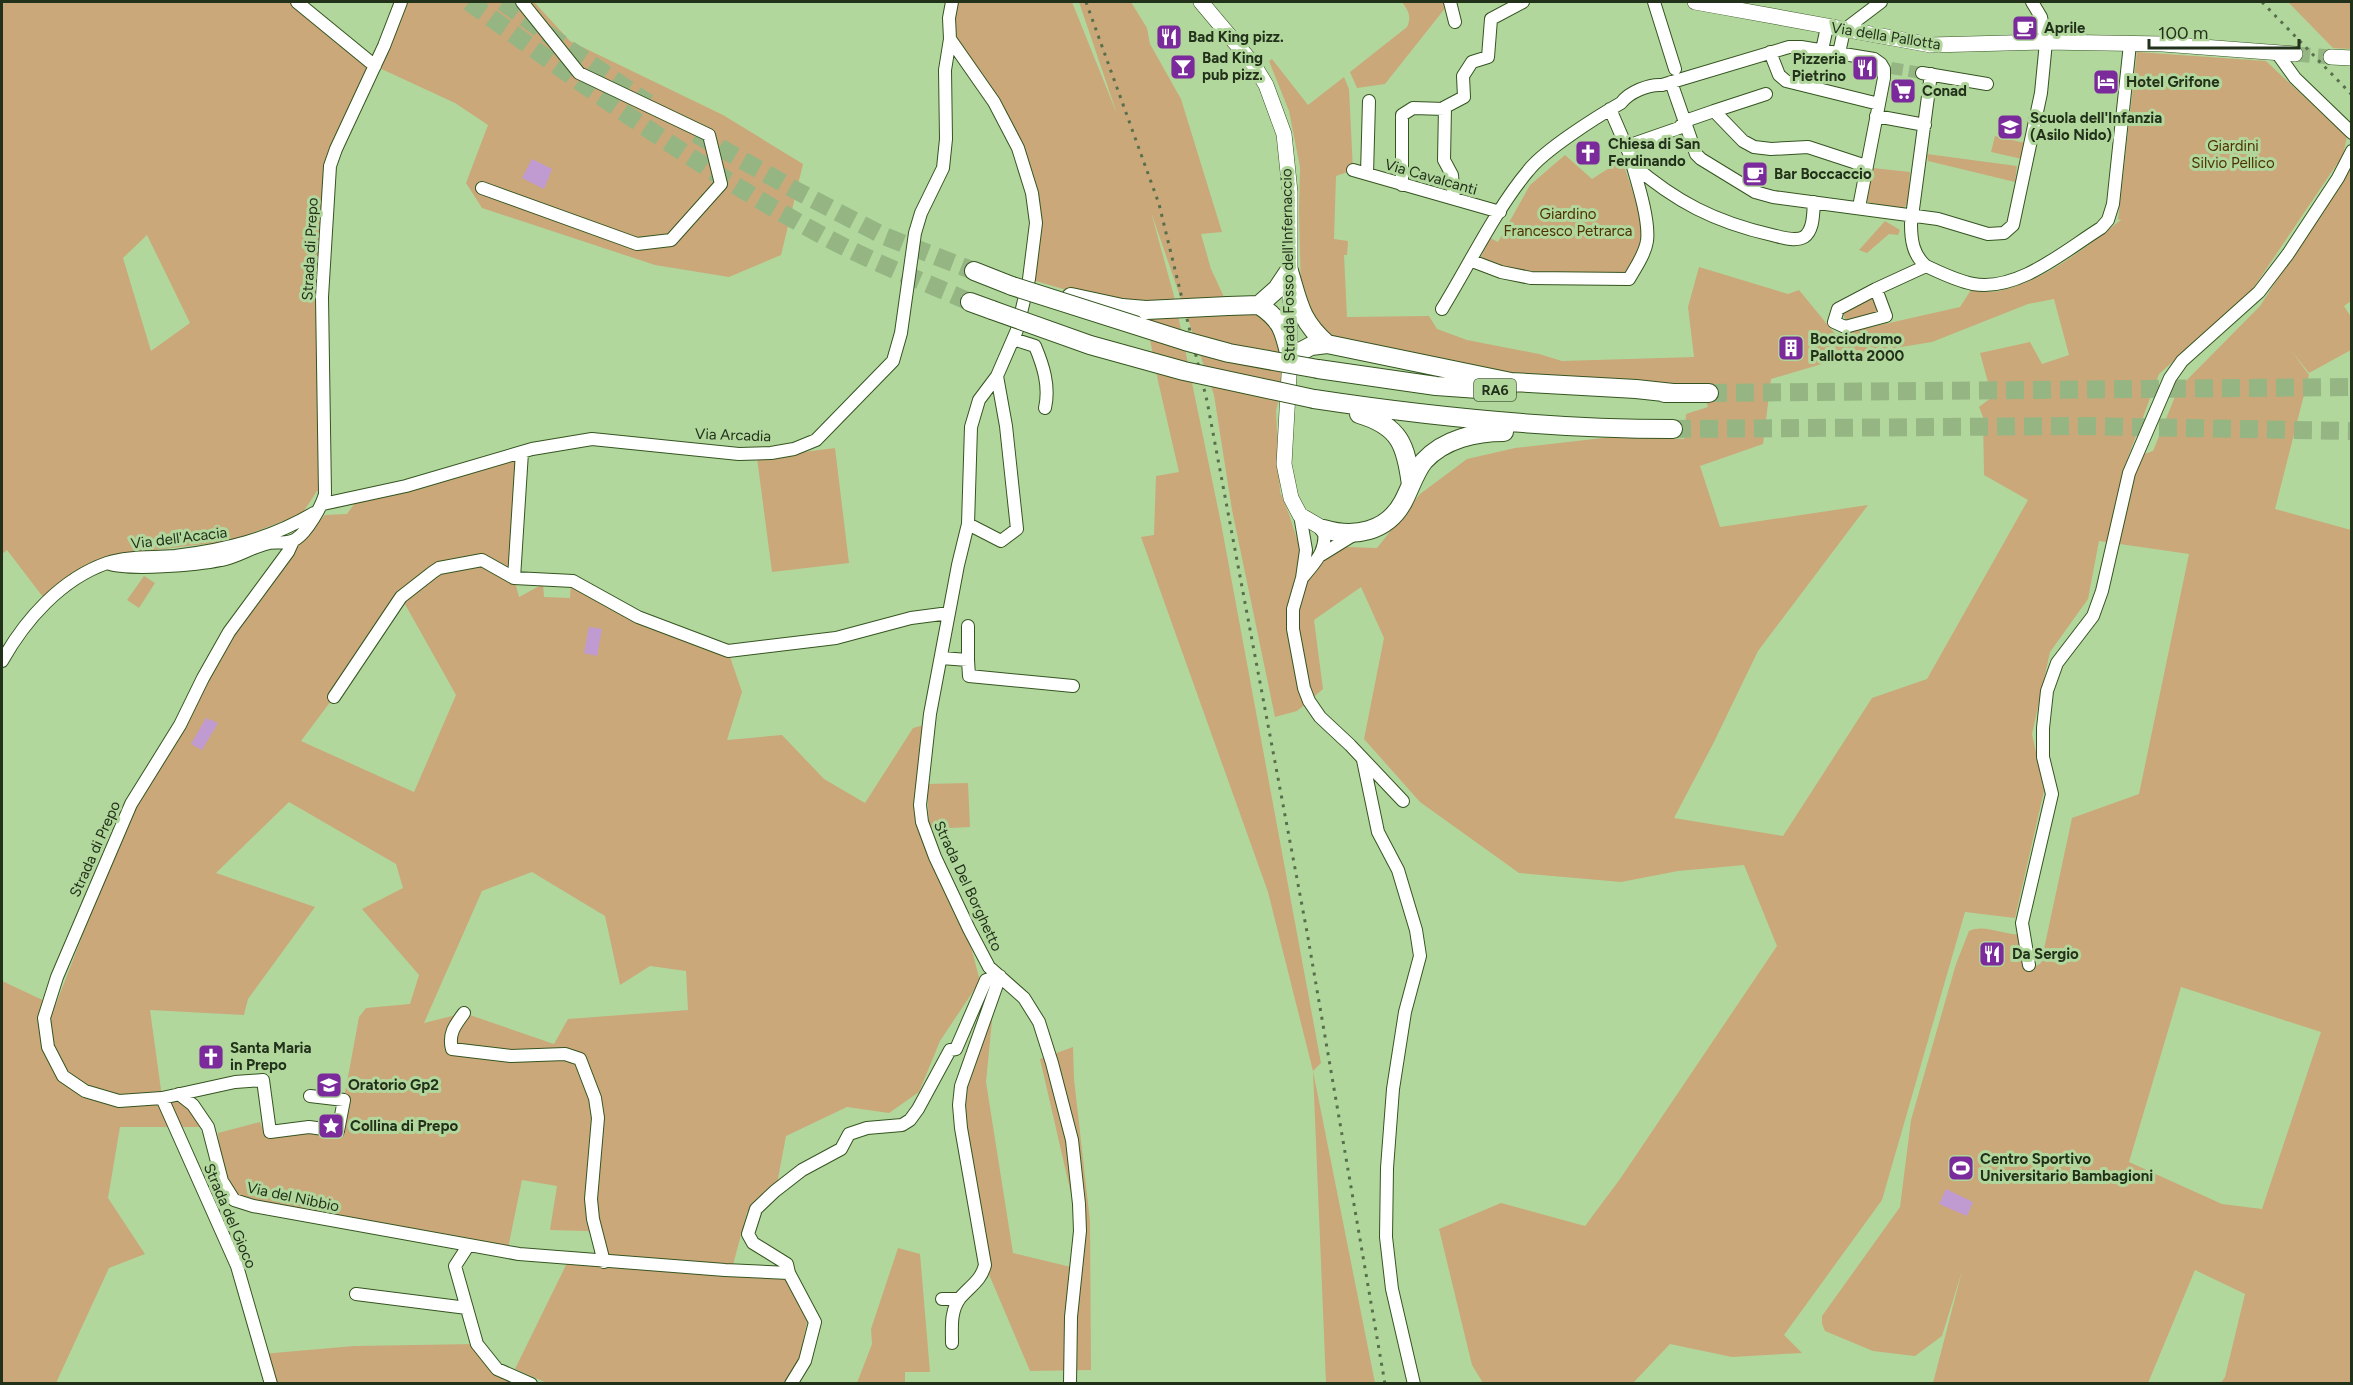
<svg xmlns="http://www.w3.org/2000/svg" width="2353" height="1385" font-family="Figtree,sans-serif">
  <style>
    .green { fill: #caa87a; fill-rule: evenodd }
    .water { fill: #c09bd2 }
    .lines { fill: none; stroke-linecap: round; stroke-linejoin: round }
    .minor-tunnel { stroke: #95b683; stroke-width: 12; stroke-dasharray: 12 6; stroke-linecap: butt }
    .major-tunnel { stroke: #95b683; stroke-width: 15; stroke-dasharray: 15 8; stroke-linecap: butt }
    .highway-tunnel { stroke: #95b683; stroke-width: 18; stroke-dasharray: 18 9; stroke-linecap: butt }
    .minor-casing { stroke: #355520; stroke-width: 14 }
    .major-casing { stroke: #355520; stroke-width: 16 }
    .highway-casing { stroke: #355520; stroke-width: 20 }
    .minor { stroke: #fff; stroke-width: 12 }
    .major { stroke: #fff; stroke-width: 15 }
    .highway { stroke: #fff; stroke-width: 18 }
    .rail { stroke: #586f4b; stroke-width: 3; stroke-dasharray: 3 6; stroke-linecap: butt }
    .highway-bridge-casing { stroke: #355520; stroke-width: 20; stroke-linecap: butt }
    .highway-bridge { stroke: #fff; stroke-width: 18 }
    .labels { text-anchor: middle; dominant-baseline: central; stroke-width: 6; stroke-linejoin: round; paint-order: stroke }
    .shield { fill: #b2d79d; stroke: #4d6341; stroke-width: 1.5 }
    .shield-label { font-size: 14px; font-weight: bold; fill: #22311a }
    .poi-label { font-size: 15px; font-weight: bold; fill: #22311a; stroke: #b2d79d; text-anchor: start }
    .street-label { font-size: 15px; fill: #22311a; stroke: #b2d79d }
    .park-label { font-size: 15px; fill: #4d3101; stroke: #b2d79d }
  </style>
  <rect width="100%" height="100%" fill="#b2d79d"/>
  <!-- green -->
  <path class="green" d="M2,2H297L375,66L401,2H534L570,41L723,115L803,164L781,255L729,277L655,265L482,208L466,183L488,125L455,103L375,66L336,149L322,297L325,494L317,491L302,514L231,541L145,551L99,561L43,597L7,550L2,554ZM147,235L190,323L151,351L123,258Z
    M952,2H1072L1117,114L1079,2H1131L1147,28L1150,44L1181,99L1222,232L1201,234L1211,269L1231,312H1257L1275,325L1284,376L1276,411L1280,492L1289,514L1301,552L1297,570L1347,547L1377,548L1420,494L1467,459L1515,448L1621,436L1684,439L1686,414L1708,407L1702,386L1529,381L1353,344L1315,329L1301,293L1299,210L1300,167L1289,111L1269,61L1272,59L1308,105L1344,77L1349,89L1353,170L1336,176L1334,239L1348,241L1347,255H1344L1347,317L1429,316L1437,329L1467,340L1539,354L1562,361L1694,357L1688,307L1699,267L1788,294L1799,290L1836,335L1960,307L1971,290C1980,290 1990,293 1999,291C2045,281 2086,247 2122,219L2118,220L2137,52L2266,61L2347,137L2343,155L2250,293L2159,374L2127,460L2153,451L2178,389L2260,306L2351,166V301L2344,306L2351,317V350L2309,373L2291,350L2309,375L2275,509L2351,530V1383H2221L2225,1377L2245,1294L2195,1270L2148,1383H1933L1962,1271L1942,1336L1915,1356L1873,1351L1825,1331L1822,1324V1316L1900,1207L1911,1120L1956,964L1969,931C1986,923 2006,937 2024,934L2029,965L2036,966L2041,963L2072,818L2139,794L2189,554L2099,541L2088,599L2050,652L2032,734L2044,791L2015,918L1965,912L1882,1200L1784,1335L1802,1353L1732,1357L1670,1344L1633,1383H1483L1472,1365L1439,1229L1501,1203L1585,1226L1620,1179L1777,946L1744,865L1678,871L1621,882L1519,873L1420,802L1364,739L1384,638L1361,587L1314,620L1323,689L1297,711L1275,717L1232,510L1214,395L1151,212L1174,296L1221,523L1321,1063L1313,1071L1375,1383H1326L1313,1071L1268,892L1141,537L1154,535L1156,476L1179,472L1158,381L1143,303L1080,294L1029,279L1036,223L1018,148L958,53L949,18ZM2054,299L2069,355L2042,364L2030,342L1980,353L1992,397L1979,407L1983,417L1984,475L2028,500L1927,679L1872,698L1783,836L1674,818L1713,744L1758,651L1868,505L1720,527L1700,466L1763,444L1771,379L1852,355L1932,342L2028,304ZM2181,987L2321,1032L2262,1209L2222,1204L2129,1162Z
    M1402,2H1450L1385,84L1357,88L1350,72L1407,27C1412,17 1408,10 1402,2Z
    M2288,2H2351V49L2333,48Z
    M1995,136L2025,143L2022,159L1991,152Z
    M1927,154L2017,166L2015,182L1928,161Z
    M1565,155L1592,179L1622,160C1633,195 1657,242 1626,273H1531L1503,268L1481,257L1490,238L1498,242L1530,185Z
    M1873,168L1910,172L1908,204L1902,209L1867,202Z
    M1885,221L1900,230L1898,235L1889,234L1867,253L1859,250Z
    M1875,297L1881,311L1848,323L1842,313Z
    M835,448L849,563L772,572L757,458Z
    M522,452L514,578L519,597L543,584L544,597L570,598L571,584L728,651L742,692L727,740L782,735L824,779L865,803L913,728L924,725L914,806L927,851L971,947L980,981L940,1041L919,1092L889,1113L847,1107L786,1136L777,1184L747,1212L733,1265L610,1256L588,1231L550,1230L557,1186L522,1180L507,1253L234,1200L222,1181L218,1133L260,1122L266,1137L338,1131L359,1017L366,1008L410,1004L419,975L362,909L403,888L396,864L289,802L216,873L315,907L248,999L244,1015L150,1010L162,1097L179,1094L208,1127H120L108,1198L145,1254L109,1268L56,1383L2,1384V981L49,1003L56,1004L95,903L137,805L172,749L234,634L299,544L325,515L347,514L360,496ZM401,597L456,695L414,792L301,741L334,697ZM532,872L605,916L620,985L650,966L686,971L688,1010L568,1019L554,1044L464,1013L424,1023L482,891Z
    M144,576L155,583L139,608L127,600Z
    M968,783L970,827L929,829L927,784Z
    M995,990L986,1082L1013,1253L1071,1267L1075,1211L1040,1059L1073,1047L1074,1079L1090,1221L1091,1370L1030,1371L985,1265L959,1105Z
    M898,1248L920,1254L930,1372H905V1383H857L872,1344L871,1329Z
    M567,1263L789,1274L807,1322L798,1366L786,1383H547L515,1369Z
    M477,1344L497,1369L531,1383H271L262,1354L354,1346Z"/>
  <!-- water -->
  <path class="water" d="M532,159L552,169L544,189L522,178Z
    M589,627L602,629L597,656L584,653Z
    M206,718L218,723L202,750L191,744Z
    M1946,1189L1973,1202L1967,1216L1939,1204Z"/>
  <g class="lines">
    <!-- minor-tunnel -->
    <path class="minor-tunnel" d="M1891,68L1922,73"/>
    <!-- major-tunnel -->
    <path class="major-tunnel" d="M2295,54L2331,57"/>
    <!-- highway-tunnel -->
    <path class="highway-tunnel" d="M469,2C585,86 701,171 829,239C874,263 923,281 970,302
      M503,2L560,43L648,103
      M696,134L797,191L884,236L974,271
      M1709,393L2352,387
      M1673,429L2079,426L2352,431"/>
    <defs>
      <path id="minor" d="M297,2L375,66
        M952,2L949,18L950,39L994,102L1018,148L1032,193L1036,223L1029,279L1017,330L997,376L979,400L971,427L968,524L958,565L930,714L920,805L922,822L935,857L969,929L989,967L1024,998L1039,1022L1052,1063L1072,1140L1079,1204L1080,1231L1071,1317L1070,1384
        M1450,2L1455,22
        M1654,2L1675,69
        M1822,50L1827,27
        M1770,52L1779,75L1786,81L1879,104
        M1839,53L1844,30L1881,2
        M2277,53L2295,78L2352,133
        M1922,73L1987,84
        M1671,82L1696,154L1701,159L1755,192L1773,197L1938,219L1988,234L2004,233L2013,225L2041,93L2046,42L2041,17L2032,2
        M1610,109L1629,153
        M1714,111L1766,94
        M1876,116L1925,125
        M1632,164C1676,202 1715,222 1772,235C1781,237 1795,242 1804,237C1814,230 1813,213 1814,202
        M1353,170L1500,212
        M1367,174L1369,101
        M1402,185V115L1413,108L1445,109
        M482,188L637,244L671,240L721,184L709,135L579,73L522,2
        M1454,199L1452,175L1444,160L1445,107L1464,97L1463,76L1472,62L1488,57L1491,19L1523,2
        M1859,207L1884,78V69
        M1472,261L1501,272L1531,278L1629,279C1636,267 1645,254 1647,241C1650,218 1635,175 1629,153L1633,144L1679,128L1685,121L1714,111L1743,141L1754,147L1771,149L1808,147L1866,166
        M1926,266C1941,273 1957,281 1973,284C2018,292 2064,251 2101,228L2108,220L2113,204L2130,44
        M1876,289L1886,316L1845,327L1834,322L1838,309L1876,289L1926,266C1913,255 1911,240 1911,224L1931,74
        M1442,309C1469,265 1496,209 1528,171C1544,150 1598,116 1621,103C1629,92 1649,84 1662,85L1789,47H1801L1874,59L1881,64L1884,69
        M1013,339L1035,346C1043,365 1050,386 1045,408
        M522,452L514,578L573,581L638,617L728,651L836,638L911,618L949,613
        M323,504L406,486L532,449L592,439L739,454L771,453L794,449L816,440L893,361L901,333L915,233L921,213L943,168L946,139L945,70L950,39
        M1300,515L1306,550L1302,578L1293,609V629L1304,688L1309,701L1320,717L1350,745L1403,801
        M968,524L1001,541L1017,529L1006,426L997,376
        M293,541L288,552L229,632L203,678L180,725L131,804L57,977L44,1018L48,1047L63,1076L85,1091L119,1101L162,1098L235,1082L263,1080L270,1132L309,1127L338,1131L344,1100L310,1096
        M1321,555L1355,534
        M107,563C127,571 198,565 221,560C238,557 253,546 269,543C278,541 287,545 296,539C307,532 322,506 325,494L322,297L330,166L336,149L384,46L401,2
        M1303,577C1316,561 1327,551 1324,529
        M968,626V660
        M941,658L968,660L969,676L1073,686
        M2,661C25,620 61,579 107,563C128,556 153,558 175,556C225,550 270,539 314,513
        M334,697L401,597L433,572L439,568L482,560L514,578
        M1363,760L1378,832L1398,870L1416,930L1420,956L1405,1012L1393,1089L1387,1168L1386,1237L1392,1289L1414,1384
        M2029,965L2022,923L2052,794L2043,757V728L2047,691L2057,663L2093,616L2102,591L2129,473L2170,378L2182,361L2259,292L2288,254L2338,178L2352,151
        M464,1013C455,1025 448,1034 452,1049L511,1056L565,1054L580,1059L595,1098L598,1118L591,1199L593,1219L604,1262
        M179,1094L193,1105L208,1127L222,1181L234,1200L253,1206L519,1254L725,1270L789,1273L815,1322L805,1361L791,1384
        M162,1098L237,1266L271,1384
        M468,1246L455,1266L477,1344L497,1369L531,1384
        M789,1273L787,1264L753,1243L748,1234L756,1209L775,1191L802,1170L841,1149L849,1134L867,1128L902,1125L910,1120L918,1109L950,1050L956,1049L986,980L1000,976
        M356,1294L467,1308
        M942,1299H959
        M952,1343C952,1328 950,1311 960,1298C970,1286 981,1281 985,1265L961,1128L959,1105L961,1086L1000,976"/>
      <path id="major" d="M1201,2L1254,65L1266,85L1284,134L1290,192V357L1284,464L1291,498L1300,515L1324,529
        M1695,2L1931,45L2046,42L2163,44L2295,54
        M2331,57L2352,58"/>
      <path id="highway" d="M974,271L1012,286
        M1289,271C1299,304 1300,320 1327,344L1511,382L1636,389L1673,393
        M1071,297L1122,308L1146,310
        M970,302L992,310
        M1259,305C1282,320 1284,331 1290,357L1311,346L1327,344
        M1228,306L1259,305L1277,289L1289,271
        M1318,369L1436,386L1507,391
        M1664,393H1709
        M1314,399C1433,417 1552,429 1673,429
        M1359,414C1400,426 1406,445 1411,485
        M1324,529C1354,538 1387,532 1403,502C1410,489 1415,472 1424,461C1444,439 1476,432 1504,432"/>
    </defs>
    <!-- minor casing -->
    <use href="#minor" class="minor-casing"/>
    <!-- major casing -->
    <use href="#major" class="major-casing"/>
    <!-- highway casing -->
    <use href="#highway" class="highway-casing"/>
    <!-- minor -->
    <use href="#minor" class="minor"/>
    <!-- major -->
    <use href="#major" class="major"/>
    <!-- highway -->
    <use href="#highway" class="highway"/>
    <!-- rail -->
    <path class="rail" d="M1086,2L1159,204L1207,401L1307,932L1385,1384
      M2262,2L2352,95"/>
    <defs>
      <path id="highway-bridge" d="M1012,286L1185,341L1229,353L1318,369
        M992,310L1090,345L1184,371L1314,399
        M1146,310L1228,306"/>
    </defs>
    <!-- highway-bridge casing -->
    <use href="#highway-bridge" class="highway-bridge-casing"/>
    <!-- highway-bridge -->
    <use href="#highway-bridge" class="highway-bridge"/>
  </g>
  <!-- icons -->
  <defs>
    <symbol id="cafe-square" viewBox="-11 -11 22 22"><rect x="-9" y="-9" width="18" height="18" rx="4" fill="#7b2a9b" stroke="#b2d79d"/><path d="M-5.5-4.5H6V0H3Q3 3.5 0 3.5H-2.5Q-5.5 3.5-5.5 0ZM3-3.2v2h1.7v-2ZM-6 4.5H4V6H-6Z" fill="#fff"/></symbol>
    <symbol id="restaurant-square" viewBox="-11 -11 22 22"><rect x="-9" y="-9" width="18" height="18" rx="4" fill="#7b2a9b" stroke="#b2d79d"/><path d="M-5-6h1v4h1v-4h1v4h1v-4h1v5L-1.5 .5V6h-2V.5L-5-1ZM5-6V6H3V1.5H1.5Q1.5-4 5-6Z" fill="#fff"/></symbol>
    <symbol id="bar-square" viewBox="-11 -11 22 22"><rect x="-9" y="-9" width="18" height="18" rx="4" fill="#7b2a9b" stroke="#b2d79d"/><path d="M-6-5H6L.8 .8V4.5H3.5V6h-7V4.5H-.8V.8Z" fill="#fff"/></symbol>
    <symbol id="hotel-square" viewBox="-11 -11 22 22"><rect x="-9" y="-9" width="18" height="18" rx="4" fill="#7b2a9b" stroke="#b2d79d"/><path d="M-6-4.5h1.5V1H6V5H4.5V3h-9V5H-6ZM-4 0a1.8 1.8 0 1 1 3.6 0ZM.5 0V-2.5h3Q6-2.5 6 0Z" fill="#fff"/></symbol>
    <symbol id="supermarket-square" viewBox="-11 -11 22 22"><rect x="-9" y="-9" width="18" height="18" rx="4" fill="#7b2a9b" stroke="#b2d79d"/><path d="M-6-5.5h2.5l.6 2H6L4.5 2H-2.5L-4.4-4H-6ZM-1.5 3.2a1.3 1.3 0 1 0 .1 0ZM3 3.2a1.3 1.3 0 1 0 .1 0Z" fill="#fff"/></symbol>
    <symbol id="school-square" viewBox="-11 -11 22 22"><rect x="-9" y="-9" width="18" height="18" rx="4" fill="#7b2a9b" stroke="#b2d79d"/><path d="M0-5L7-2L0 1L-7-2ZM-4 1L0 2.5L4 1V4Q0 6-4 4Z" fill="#fff"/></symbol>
    <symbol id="church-square" viewBox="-11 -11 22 22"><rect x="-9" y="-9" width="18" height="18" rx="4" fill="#7b2a9b" stroke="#b2d79d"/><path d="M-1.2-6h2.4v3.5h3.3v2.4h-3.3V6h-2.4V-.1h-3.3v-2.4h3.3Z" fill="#fff"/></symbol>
    <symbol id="building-square" viewBox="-11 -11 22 22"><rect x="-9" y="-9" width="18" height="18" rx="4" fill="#7b2a9b" stroke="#b2d79d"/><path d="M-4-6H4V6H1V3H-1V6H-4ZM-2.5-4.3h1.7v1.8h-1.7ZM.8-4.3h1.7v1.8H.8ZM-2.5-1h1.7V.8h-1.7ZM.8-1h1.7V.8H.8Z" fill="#fff"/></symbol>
    <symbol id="sight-square" viewBox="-11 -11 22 22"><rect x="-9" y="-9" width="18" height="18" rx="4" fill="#7b2a9b" stroke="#b2d79d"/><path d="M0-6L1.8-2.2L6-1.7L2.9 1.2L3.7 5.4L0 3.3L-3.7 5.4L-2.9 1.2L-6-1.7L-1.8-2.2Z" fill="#fff"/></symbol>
    <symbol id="stadium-square" viewBox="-11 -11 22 22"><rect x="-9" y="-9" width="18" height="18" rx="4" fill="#7b2a9b" stroke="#b2d79d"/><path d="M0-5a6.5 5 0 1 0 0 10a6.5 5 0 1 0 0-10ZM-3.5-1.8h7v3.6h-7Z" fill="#fff"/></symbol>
  </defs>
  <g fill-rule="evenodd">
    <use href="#cafe-square" x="2010" y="13" width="30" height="30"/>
    <use href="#restaurant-square" x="1154" y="22" width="30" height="30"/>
    <use href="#bar-square" x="1168" y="52" width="30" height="30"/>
    <use href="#restaurant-square" x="1850" y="53" width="30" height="30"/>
    <use href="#hotel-square" x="2091" y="67" width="30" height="30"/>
    <use href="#supermarket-square" x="1888" y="76" width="30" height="30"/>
    <use href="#school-square" x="1995" y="112" width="30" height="30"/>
    <use href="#church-square" x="1573" y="138" width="30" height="30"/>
    <use href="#cafe-square" x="1740" y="159" width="30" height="30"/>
    <use href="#building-square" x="1776" y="333" width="30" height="30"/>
    <use href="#restaurant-square" x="1977" y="939" width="30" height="30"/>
    <use href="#church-square" x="196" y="1042" width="30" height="30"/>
    <use href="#school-square" x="314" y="1070" width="30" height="30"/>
    <use href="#sight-square" x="316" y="1111" width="30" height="30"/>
    <use href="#stadium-square" x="1946" y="1153" width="30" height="30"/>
  </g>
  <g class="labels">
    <!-- shield labels -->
    <rect class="shield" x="1474" y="379" width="42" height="22" rx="4.5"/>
    <g class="shield-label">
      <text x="1495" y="390">RA6</text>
    </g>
    <!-- poi labels -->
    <g class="poi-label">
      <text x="2044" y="28">Aprile</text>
      <text x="1188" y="37">Bad King pizz.</text>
      <text x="1202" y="58">Bad King<tspan x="1202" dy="17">pub pizz.</tspan></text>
      <text x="1846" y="59" text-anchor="end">Pizzeria<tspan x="1846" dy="17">Pietrino</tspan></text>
      <text x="2126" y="82">Hotel Grifone</text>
      <text x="1922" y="91">Conad</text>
      <text x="2030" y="118">Scuola dell'Infanzia<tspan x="2030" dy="17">(Asilo Nido)</tspan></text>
      <text x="1608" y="144">Chiesa di San<tspan x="1608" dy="17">Ferdinando</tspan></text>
      <text x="1774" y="174">Bar Boccaccio</text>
      <text x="1810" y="339">Bocciodromo<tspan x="1810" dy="17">Pallotta 2000</tspan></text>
      <text x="2012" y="954">Da Sergio</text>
      <text x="230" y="1048">Santa Maria<tspan x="230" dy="17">in Prepo</tspan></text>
      <text x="348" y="1085">Oratorio Gp2</text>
      <text x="350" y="1126">Collina di Prepo</text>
      <text x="1980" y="1159">Centro Sportivo<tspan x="1980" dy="17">Universitario Bambagioni</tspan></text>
    </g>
    <!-- street labels -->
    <g class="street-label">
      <text transform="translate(1886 36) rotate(9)">Via della Pallotta</text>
      <text transform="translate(1431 177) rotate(16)">Via Cavalcanti</text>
      <text transform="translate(310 249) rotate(-87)">Strada di Prepo</text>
      <text transform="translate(1288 265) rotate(-91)">Strada Fosso dell'Infernaccio</text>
      <text transform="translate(733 435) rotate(2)">Via Arcadia</text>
      <text transform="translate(179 538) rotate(-7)">Via dell'Acacia</text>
      <text transform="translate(95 849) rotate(-66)">Strada di Prepo</text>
      <text transform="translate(968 886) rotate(65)">Strada Del Borghetto</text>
      <text transform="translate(293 1197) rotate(12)">Via del Nibbio</text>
      <text transform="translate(230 1216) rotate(67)">Strada del Gioco</text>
    </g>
    <!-- park labels -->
    <g class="park-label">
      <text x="2233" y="146">Giardini<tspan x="2233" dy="17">Silvio Pellico</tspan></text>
      <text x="1568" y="214">Giardino<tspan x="1568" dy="17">Francesco Petrarca</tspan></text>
    </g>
  </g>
  <!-- border -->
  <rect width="2353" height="1385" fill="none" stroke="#22311a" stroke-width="6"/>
  <!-- scale -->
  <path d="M2149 39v9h150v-9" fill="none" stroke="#22311a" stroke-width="3"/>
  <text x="2158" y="39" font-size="18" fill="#22311a" stroke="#b2d79d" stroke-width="4.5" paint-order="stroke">100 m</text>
</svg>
